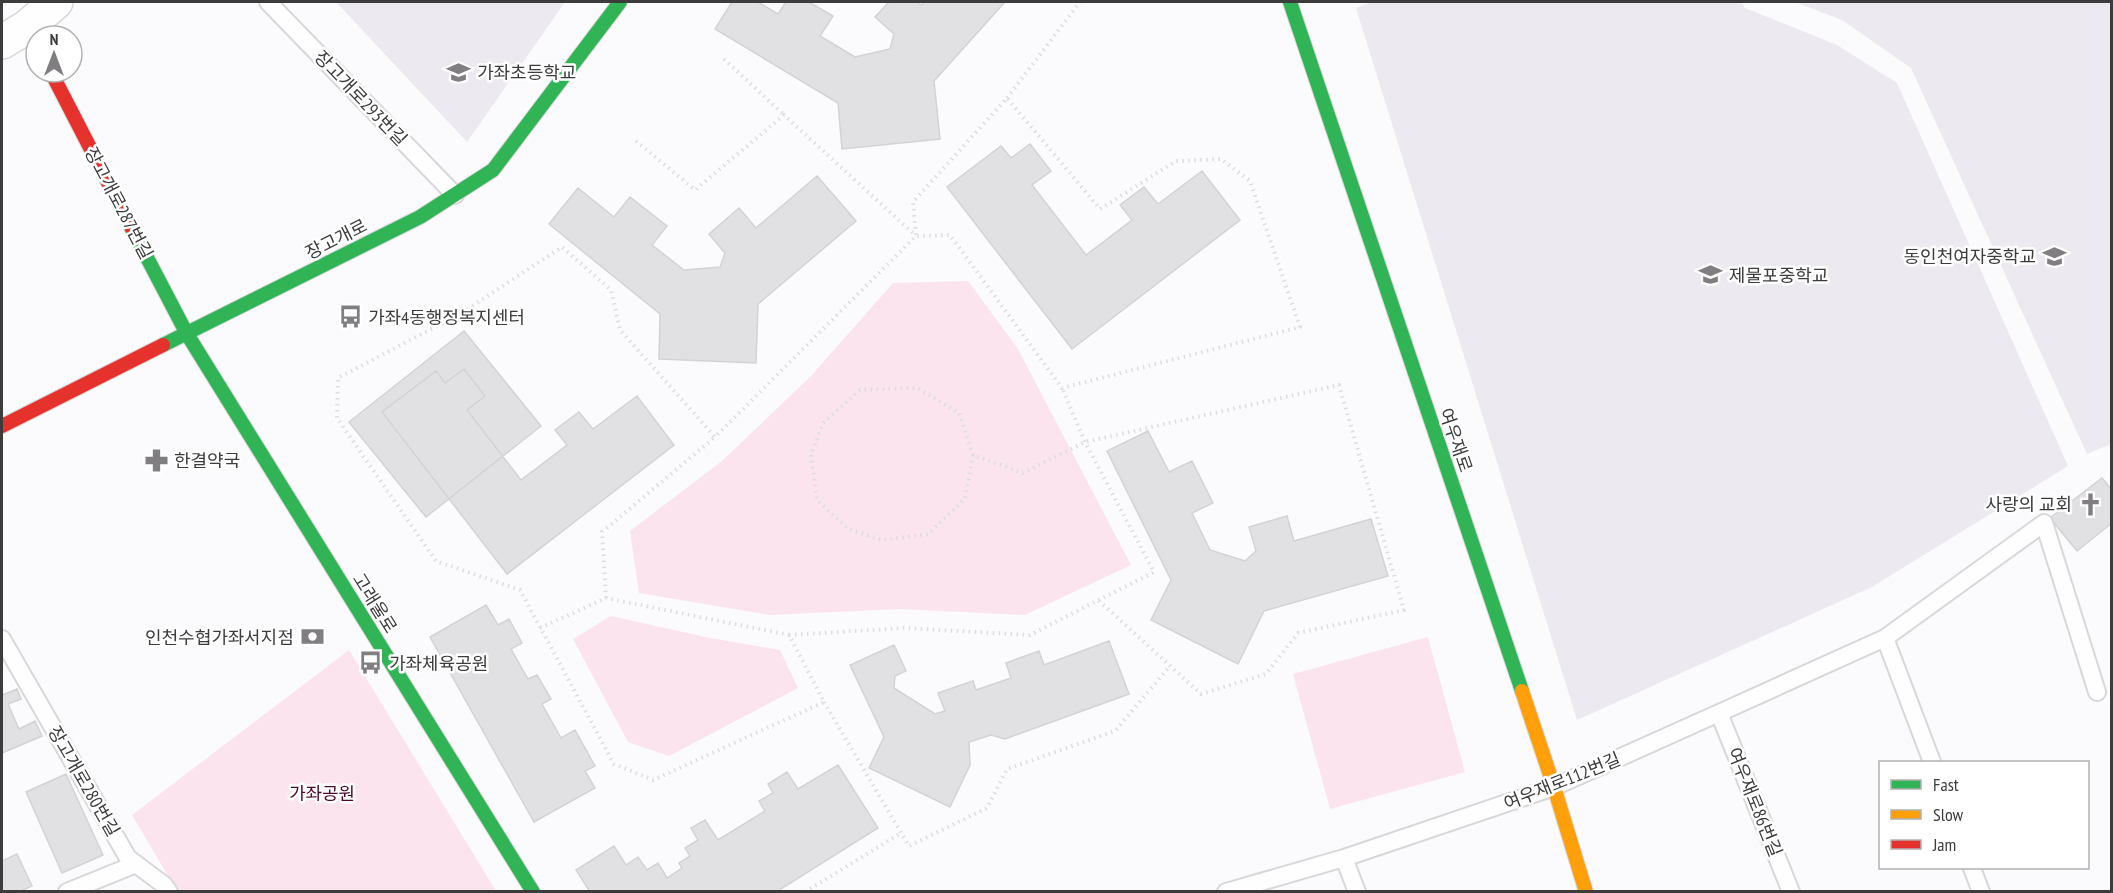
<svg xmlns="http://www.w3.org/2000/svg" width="2113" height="893" font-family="'PT Sans Narrow','Noto Sans KR',sans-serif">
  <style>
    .built { fill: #ede9f0 }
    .green { fill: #fce4ee }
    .building { fill: #e1e1e3; stroke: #d3d2d4; stroke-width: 1.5 }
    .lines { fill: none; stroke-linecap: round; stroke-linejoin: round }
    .lane-casing { stroke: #d8d7d9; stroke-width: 20 }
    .street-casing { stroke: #d8d7d9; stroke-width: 36 }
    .fast-casing { stroke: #d8d7d9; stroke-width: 16 }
    .slow-casing { stroke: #d8d7d9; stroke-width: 16 }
    .jam-casing { stroke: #d8d7d9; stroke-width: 16 }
    .path { stroke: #deddde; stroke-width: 4; stroke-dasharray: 1.5 4.5; stroke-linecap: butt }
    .lane { stroke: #fefeff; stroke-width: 16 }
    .street { stroke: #fefeff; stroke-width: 33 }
    .fast { stroke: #30b455; stroke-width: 14 }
    .slow { stroke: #ff9f0a; stroke-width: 14 }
    .jam { stroke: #e5322d; stroke-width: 14 }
    .labels { text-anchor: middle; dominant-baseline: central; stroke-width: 5; stroke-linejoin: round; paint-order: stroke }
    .poi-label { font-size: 18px; fill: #3d3c3d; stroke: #fff; text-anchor: start }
    .street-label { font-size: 18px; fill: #3d3c3d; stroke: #fff }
    .park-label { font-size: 18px; fill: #4e082f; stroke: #fff }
  </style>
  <rect width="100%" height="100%" fill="#fbfafc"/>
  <!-- built -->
  <path class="built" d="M336,2H565L467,142Z
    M1371,2H1741L1745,8L1837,45L1897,83L2068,466L1872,587L1577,720L1356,8Z
    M1795,2H2111V444L2087,454L1911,68L1842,20Z"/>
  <!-- green -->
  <path class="green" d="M968,281L1018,349L1131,565L1025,615L900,609L770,615L639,593L630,531L722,461L811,376L893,283Z
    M611,616L710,638L780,650L798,688L669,756L628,742L573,639Z
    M1428,637L1465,772L1330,809L1293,674Z
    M349,650L496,891H177L132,815Z"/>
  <!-- building -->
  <path class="building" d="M732,2H758L778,14L786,2H809L833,16L820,36L855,57L890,49L894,34L875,17L889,2H917L921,5L925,2H1005L934,81L940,139L842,149L838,103L715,29Z
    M1030,144L1051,171L1032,185L1086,255L1132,220L1120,205L1144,187L1158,204L1202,171L1240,220L1072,349L947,187L1001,146L1011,158Z
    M817,176L856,221L758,304L756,363L659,359L660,314L549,224L578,188L614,217L630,197L667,226L652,245L684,270L720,267L725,253L709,234L739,208L756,228Z
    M464,331L541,426L426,517L349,422Z
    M464,369L485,396L467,410L521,480L567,445L555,430L579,412L593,429L637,396L674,445L507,574L382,412L436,371L445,383Z
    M1148,431L1169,472L1192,461L1213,503L1192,513L1210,550L1245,561L1256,551L1249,527L1287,516L1294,541L1371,519L1388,576L1264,611L1238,664L1151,620L1171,580L1107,451Z
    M2102,478L2112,490V523L2077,551L2050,518Z
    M486,605L498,625L509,619L522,643L511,649L528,679L537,675L551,699L542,704L561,738L575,730L595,766L585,771L595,788L534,822L430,637Z
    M1109,641L1129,694L1005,739L991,735L969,742L970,765L950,807L869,768L884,737L850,665L894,645L906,671L895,676L894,688L935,714L945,711L938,693L973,681L976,690L1011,678L1006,663L1039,651L1044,665Z
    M17,689L21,699L8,704L19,729L35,721L42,736L2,753V695Z
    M838,765L878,828L776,892H590L576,870L614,846L626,865L638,857L647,870L658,863L667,878L682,868L679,863L690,856L685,848L698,840L691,828L705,820L718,840L765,811L759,801L773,793L768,784L787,772L798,789Z
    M66,774L103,855L62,873L26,792Z
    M17,854L32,886L19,892H2V861Z"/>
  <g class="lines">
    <defs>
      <path id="lane" d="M268,2L455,195
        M1885,638L1932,762
        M2,639L128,858L164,885L169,892
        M1719,713L1791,892
        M1344,858L1357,892
        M1972,868L1981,892
        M67,892L136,864
        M1226,892L1344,858L1554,787L1719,713L1885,638L2044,523L2097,692"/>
      <path id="street" d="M2,42L27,27L56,2"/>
      <path id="fast" d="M1290,2L1522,691
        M131,227L187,334L533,892
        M163,345L420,217L493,170L620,2"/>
      <path id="slow" d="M1522,691L1554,787L1586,892"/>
      <path id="jam" d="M51,72L131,227
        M2,426L163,345"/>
    </defs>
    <!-- lane casing -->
    <use href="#lane" class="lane-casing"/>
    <!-- street casing -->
    <use href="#street" class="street-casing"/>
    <!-- fast casing -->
    <use href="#fast" class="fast-casing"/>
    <!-- slow casing -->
    <use href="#slow" class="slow-casing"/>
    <!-- jam casing -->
    <use href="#jam" class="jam-casing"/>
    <!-- path -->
    <path class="path" d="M724,59L784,115
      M1007,98L1080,2
      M636,141L695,190L784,115L916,236
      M973,455L965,499L928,534L883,540L848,529L817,500L811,455L823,423L860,390L917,388L959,413L973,455L1023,473L1085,442L1339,385L1404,610L1298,633L1266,674L1201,694L1098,600
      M606,598L602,532L715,437
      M540,628L606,598L789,635L824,702L653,780L614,764L520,590L436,561L337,418L338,378L460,314L562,247L611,290L620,330L715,437L916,236L950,235L1062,388L1300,327L1250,181L1221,159L1176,161L1100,209L1007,98L913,202L916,236
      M789,635L904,628L1030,635L1154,572L1085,442L1062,388
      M824,702L909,846L987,808L1007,769L1115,731L1170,666
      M805,892L901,833"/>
    <!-- lane -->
    <use href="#lane" class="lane"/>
    <!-- street -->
    <use href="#street" class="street"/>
    <!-- fast -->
    <use href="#fast" class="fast"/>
    <!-- slow -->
    <use href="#slow" class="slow"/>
    <!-- jam -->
    <use href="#jam" class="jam"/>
  </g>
  <!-- icons -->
  <defs>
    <symbol id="school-bare" viewBox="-9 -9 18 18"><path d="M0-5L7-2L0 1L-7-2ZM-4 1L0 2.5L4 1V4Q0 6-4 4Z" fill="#807e80" stroke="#fff" stroke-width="2.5" paint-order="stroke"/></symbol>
    <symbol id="bus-bare" viewBox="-9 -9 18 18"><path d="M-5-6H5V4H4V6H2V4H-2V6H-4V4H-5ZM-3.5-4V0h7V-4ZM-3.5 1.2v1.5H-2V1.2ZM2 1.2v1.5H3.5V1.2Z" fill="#807e80" stroke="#fff" stroke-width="2.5" paint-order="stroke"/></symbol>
    <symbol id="pharmacy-bare" viewBox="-9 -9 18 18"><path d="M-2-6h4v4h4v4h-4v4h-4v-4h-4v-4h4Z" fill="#807e80" stroke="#fff" stroke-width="2.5" paint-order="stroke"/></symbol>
    <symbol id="church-bare" viewBox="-9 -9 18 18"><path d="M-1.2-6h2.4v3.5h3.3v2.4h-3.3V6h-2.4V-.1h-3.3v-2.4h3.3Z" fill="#807e80" stroke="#fff" stroke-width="2.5" paint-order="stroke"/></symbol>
    <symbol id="bank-bare" viewBox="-9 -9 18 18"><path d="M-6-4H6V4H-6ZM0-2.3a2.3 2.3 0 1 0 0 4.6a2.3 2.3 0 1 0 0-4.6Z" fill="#807e80" stroke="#fff" stroke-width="2.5" paint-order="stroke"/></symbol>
  </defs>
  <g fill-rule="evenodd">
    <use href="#school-bare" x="442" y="56" width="33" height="33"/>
    <use href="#school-bare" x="2038" y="240" width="33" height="33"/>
    <use href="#school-bare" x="1694" y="258" width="33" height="33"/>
    <use href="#bus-bare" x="334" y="300" width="33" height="33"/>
    <use href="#pharmacy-bare" x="140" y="444" width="33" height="33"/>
    <use href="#church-bare" x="2074" y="488" width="33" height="33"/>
    <use href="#bank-bare" x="296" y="620" width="33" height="33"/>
    <use href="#bus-bare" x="354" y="646" width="33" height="33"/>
  </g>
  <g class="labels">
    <!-- poi labels -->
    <g class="poi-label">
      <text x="477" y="72">가좌초등학교</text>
      <text x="2036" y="256" text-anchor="end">동인천여자중학교</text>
      <text x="1729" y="275">제물포중학교</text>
      <text x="368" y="317">가좌4동행정복지센터</text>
      <text x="174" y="460">한결약국</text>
      <text x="2072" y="504" text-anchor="end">사랑의 교회</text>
      <text x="294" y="637" text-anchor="end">인천수협가좌서지점</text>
      <text x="389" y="663">가좌체육공원</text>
    </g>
    <!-- street labels -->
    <g class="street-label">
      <text transform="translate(361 98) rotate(46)">장고개로293번길</text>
      <text transform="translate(119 203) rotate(62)">장고개로287번길</text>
      <text transform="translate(336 239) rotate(-27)">장고개로</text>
      <text transform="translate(1456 440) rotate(71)">여우재로</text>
      <text transform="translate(375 603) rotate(58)">고래울로</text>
      <text transform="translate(84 781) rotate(60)">장고개로280번길</text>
      <text transform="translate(1562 781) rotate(-22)">여우재로112번길</text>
      <text transform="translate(1755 802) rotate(68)">여우재로86번길</text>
    </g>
    <!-- park labels -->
    <g class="park-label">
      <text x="322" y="793">가좌공원</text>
    </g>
  </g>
  <!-- border -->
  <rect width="2113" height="893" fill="none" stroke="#3d3c3d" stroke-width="6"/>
  <!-- legend -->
  <rect x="1879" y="761" width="210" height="108" fill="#ffffff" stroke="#b1b1b1" stroke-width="1.5"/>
  <rect x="1891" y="780" width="30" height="9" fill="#30b455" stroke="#b1b1b1" stroke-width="1.5"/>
  <text x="1933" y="791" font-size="18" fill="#3d3c3d">Fast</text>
  <rect x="1891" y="810" width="30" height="9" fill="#ff9f0a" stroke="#b1b1b1" stroke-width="1.5"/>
  <text x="1933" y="821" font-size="18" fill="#3d3c3d">Slow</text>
  <rect x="1891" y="840" width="30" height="9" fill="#e5322d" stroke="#b1b1b1" stroke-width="1.5"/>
  <text x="1933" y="851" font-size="18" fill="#3d3c3d">Jam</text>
  <!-- north arrow -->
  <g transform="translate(54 54)"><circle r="28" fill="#ffffff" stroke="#b1b1b1" stroke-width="1.5"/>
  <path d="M0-4.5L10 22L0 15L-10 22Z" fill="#807e80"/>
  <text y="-9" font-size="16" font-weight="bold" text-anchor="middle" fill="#3d3c3d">N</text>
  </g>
</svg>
